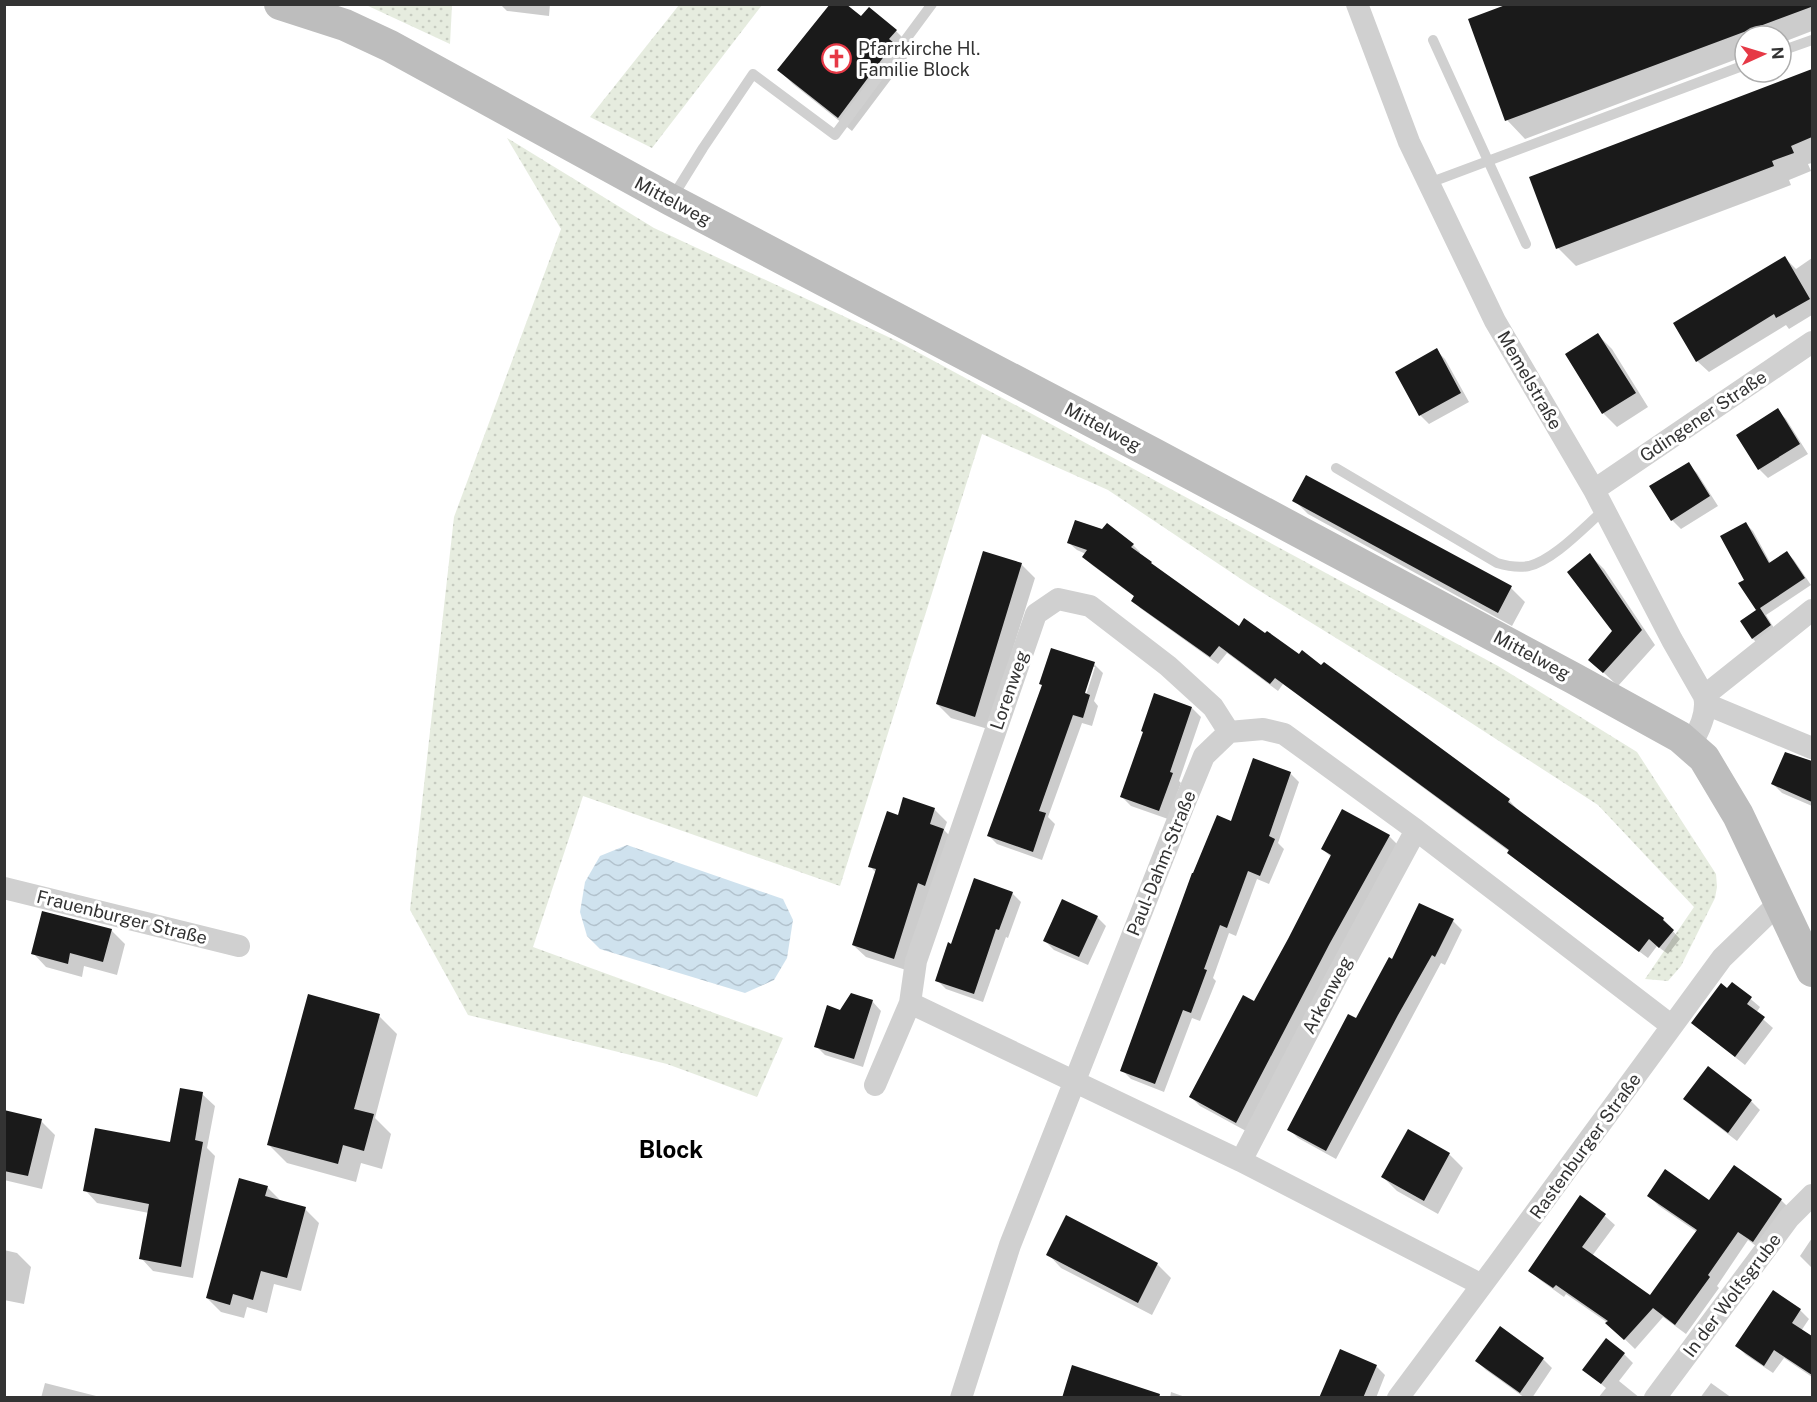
<svg xmlns="http://www.w3.org/2000/svg" width="1817" height="1402" font-family="'Public Sans',sans-serif">
  <style>
    .grass { fill: url(#grass-dots) }
    .water { fill: url(#water-waves) }
    .shadow { fill: #0003; fill-rule: evenodd }
    .building { fill: #1a1a1a }
    .lines { fill: none; stroke-linecap: round; stroke-linejoin: round }
    .service { stroke: #d0d0d0; stroke-width: 10 }
    .minor { stroke: #d0d0d0; stroke-width: 22 }
    .secondary { stroke: #bdbdbd; stroke-width: 32 }
    .labels { text-anchor: middle; dominant-baseline: central; stroke-width: 6; stroke-linejoin: round; paint-order: stroke }
    .poi-label { font-size: 18px; fill: #333; stroke: #fff; text-anchor: start }
    .street-label { font-size: 18px; fill: #333; stroke: #fff }
    .district-label { font-size: 24px; font-weight: bold; fill: #000; stroke: #fff }
  </style>
  <defs>
    <pattern id="grass-dots" width="8" height="8" patternUnits="userSpaceOnUse" patternTransform="scale(1.5)"><rect width="8" height="8" fill="#e6ecdf"/><path d="M2 2h.1M6 6h.1" fill="none" stroke="#c6cbc0" stroke-width="1.8" stroke-linecap="round"/></pattern>
    <pattern id="water-waves" width="16" height="10" patternUnits="userSpaceOnUse" patternTransform="scale(1.5)"><rect width="16" height="10" fill="#cfe2ee"/><path d="M0 5q4-4 8 0t8 0" fill="none" stroke="#b2c2cd"/></pattern>
  </defs>
  <rect width="100%" height="100%" fill="#fff"/>
  <!-- grass -->
  <path class="grass" d="M366,5H452L450,44Z
    M679,5H762L652,148L590,117Z
    M507,138L654,228L897,341L1498,666L1637,752L1716,874L1717,887L1715,898L1681,966L1668,981L1645,979L1694,907L1598,805L1425,693L1250,585L1108,490L982,434L840,886L583,796L533,947L783,1038L757,1097L667,1064L468,1015L410,910L454,517L561,229Z"/>
  <!-- water -->
  <path class="water" d="M627,845L783,899L793,920L787,958L774,980L745,993L600,949L587,936L580,912L585,882L600,856Z"/>
  <!-- shadow -->
  <path class="shadow" d="M500,4H550L549,16L507,11Z
    M1512,4H1812V31L1781,43V36H1745V56L1525,139L1507,120Z
    M861,18L896,31L909,44L902,53L907,58L852,131L793,84L779,70Z
    M1812,71V163L1808,164L1811,171L1789,180L1791,185L1576,266L1558,248L1531,178Z
    M1785,258L1796,269L1812,258V315L1789,329L1786,325L1709,372L1697,361Z
    M1598,335L1612,349L1648,407L1617,427L1603,413L1567,355Z
    M1436,350L1445,359L1469,402L1429,424L1420,415Z
    M1777,410L1786,419L1808,454L1768,478L1759,469L1738,435Z
    M1688,464L1697,473L1718,506L1681,529L1672,520Z
    M1307,477L1511,588L1525,602L1512,626L1308,514L1294,500Z
    M1746,524L1753,531L1771,564L1787,553L1794,560L1811,585L1766,615L1777,633L1760,646L1753,639L1742,621L1758,610L1746,580Z
    M1069,543L1133,545L1140,552L1139,554L1159,570L1239,629L1509,800L1516,808L1515,809L1663,919L1671,927L1670,928L1680,939L1668,954L1657,946L1648,958L1517,860L1510,852L1283,684L1278,691L1227,653L1218,664L1140,608L1133,600L1135,597L1092,565L1084,557L1086,554L1077,550Z
    M1590,555L1604,569L1655,645L1618,686L1590,660L1614,631Z
    M1021,564L1035,578L988,729L951,718L937,704Z
    M1052,650L1094,664L1103,673L1094,701L1098,706L1092,726L1082,723L1048,817L1055,824L1042,860L997,844L988,835L1043,686L1041,683ZM1092,667H1095L1084,701L1081,700Z
    M1192,708L1201,717L1179,781L1181,783L1168,819L1131,806L1122,797Z
    M1807,762L1812,763V806L1782,793L1773,784Z
    M1290,773L1299,782L1278,843L1284,849L1269,884L1257,879L1236,936L1229,933L1213,978L1216,981L1200,1021L1192,1018L1164,1092L1131,1079L1122,1070L1232,822Z
    M934,809L947,822L944,830L956,842L906,970L866,957L853,945L876,873L870,866L899,817Z
    M1389,836L1398,845L1246,1131L1200,1106L1191,1097L1254,1003L1332,858L1323,849Z
    M1012,893L1021,902L1008,938L1006,937L983,1002L946,989L937,980L952,945Z
    M1097,917L1106,926L1088,965L1054,950L1045,941Z
    M1453,921L1462,930L1445,965L1441,963L1336,1159L1298,1138L1289,1129L1393,961Z
    M111,930L125,944L117,975L84,966L82,977L46,967L33,953Z
    M1733,984L1760,1007L1756,1013L1773,1028L1745,1065L1702,1031Z
    M872,1001L881,1011L863,1067L825,1055L816,1046L841,1012Z
    M379,1016L397,1034L375,1118L391,1134L382,1169L361,1163L356,1182L287,1163L268,1144Z
    M1708,1068L1751,1101L1760,1110L1737,1141L1694,1108L1685,1099Z
    M202,1094L215,1106L207,1148L215,1156L193,1278L153,1271L141,1258L149,1213L97,1203L85,1190L171,1144Z
    M4,1112L41,1121L55,1135L42,1189L4,1180Z
    M1449,1154L1463,1168L1438,1214L1397,1191L1383,1177Z
    M1734,1167L1781,1200L1791,1210L1763,1251L1748,1240L1717,1286L1719,1288L1686,1334L1663,1317L1635,1349L1608,1323L1566,1294L1564,1297L1540,1280L1530,1270L1581,1197L1605,1216L1615,1225L1592,1256L1650,1297L1697,1232L1659,1206L1649,1196L1710,1202Z
    M267,1187L281,1201L305,1209L319,1223L301,1291L274,1284L267,1313L247,1307L244,1318L221,1312L207,1298Z
    M1067,1217L1157,1264L1171,1278L1152,1315L1061,1268L1048,1254Z
    M1812,1238V1268L1800,1256Z
    M4,1250L17,1253L31,1267L24,1304L4,1300Z
    M1773,1292L1800,1310L1809,1319L1801,1331L1812,1338V1377L1784,1358L1773,1373L1746,1355L1737,1346Z
    M1624,1354L1633,1363L1619,1381L1640,1398H1598L1606,1388L1584,1370Z
    M1543,1359L1552,1368L1532,1398H1525L1486,1370L1477,1361Z
    M1376,1366L1385,1375L1376,1398H1321Z
    M45,1383L104,1398H41Z
    M1711,1383L1732,1398H1700Z
    M1171,1392L1188,1398H1170Z"/>
  <!-- building -->
  <path class="building" d="M830,4H846L861,16L869,7L897,30L889,39L894,43L838,118L777,70Z
    M1508,4H1811V7L1505,121L1468,19Z
    M1812,69V137L1791,146L1794,153L1772,161L1774,166L1556,249L1529,177Z
    M1785,256L1810,299L1776,318L1774,314L1696,362L1673,323Z
    M1598,333L1636,393L1602,414L1565,354Z
    M1437,348L1461,393L1419,416L1395,372Z
    M1778,408L1800,444L1758,470L1736,435Z
    M1689,462L1710,496L1671,521L1649,486Z
    M1306,475L1512,586L1498,613L1292,501Z
    M1075,520L1102,529L1107,523L1134,544L1131,547L1152,562L1151,563L1239,626L1244,618L1265,633L1267,631L1299,654L1302,650L1321,665L1324,662L1510,799L1508,802L1664,918L1663,920L1674,930L1659,948L1649,939L1639,952L1507,853L1509,850L1275,678L1270,684L1219,646L1210,657L1131,601L1134,596L1082,557L1087,550L1067,543Z
    M1746,522L1769,563L1787,551L1805,578L1760,608L1771,625L1752,639L1740,621L1759,608L1756,610L1738,583L1744,580L1720,536Z
    M983,551L1022,563L975,717L936,704Z
    M1590,553L1642,630L1603,673L1588,660L1612,631L1567,572Z
    M1051,648L1095,662L1085,693L1090,695L1083,718L1073,715L1039,811L1046,813L1033,852L987,836L1042,685L1039,684Z
    M1154,693L1192,707L1170,772L1173,773L1159,811L1120,797L1143,732L1141,731Z
    M1785,752L1812,761V802L1771,784Z
    M1253,758L1291,772L1269,836L1275,839L1260,876L1248,871L1227,928L1220,925L1204,969L1207,970L1191,1013L1183,1010L1155,1084L1120,1071L1192,873H1193L1217,815L1231,821Z
    M903,797L935,808L930,824L944,829L925,886L918,883L894,959L852,945L876,869L868,867L887,811L898,815Z
    M1342,809L1390,835L1330,943L1236,1123L1189,1097L1243,995L1254,1001L1288,939L1331,855L1321,849Z
    M974,878L1013,892L999,930L996,929L974,994L935,981L948,942L951,944Z
    M1062,899L1098,916L1079,957L1043,941Z
    M1419,903L1454,919L1435,957L1432,955L1398,1015L1326,1151L1287,1130L1348,1014L1356,1018L1389,957L1392,959Z
    M42,911L112,929L103,962L70,953L68,964L31,954Z
    M1732,982L1752,997L1747,1004L1765,1017L1735,1057L1691,1023L1721,983L1727,988Z
    M851,993L873,1000L854,1059L814,1047L827,1005L840,1010Z
    M308,994L380,1014L354,1109L374,1114L364,1151L343,1145L338,1164L267,1145Z
    M1708,1066L1752,1100L1728,1133L1683,1099Z
    M180,1088L203,1092L195,1140L203,1142L181,1267L139,1259L149,1204L83,1191L95,1128L170,1142Z
    M4,1110L42,1119L28,1176L4,1171Z
    M1408,1129L1450,1153L1424,1201L1381,1177Z
    M1734,1165L1782,1199L1753,1242L1738,1232L1708,1275L1710,1277L1675,1325L1653,1308L1624,1340L1605,1323L1608,1321L1556,1285L1553,1288L1528,1271L1580,1195L1606,1214L1582,1247L1650,1295L1697,1230L1647,1196L1665,1169L1709,1200Z
    M239,1178L268,1186L265,1196L306,1207L287,1278L261,1271L253,1300L233,1294L230,1305L206,1298Z
    M1066,1215L1158,1263L1138,1303L1046,1255Z
    M1773,1290L1801,1309L1792,1323L1812,1336V1375L1774,1350L1764,1366L1735,1346Z
    M1500,1326L1544,1358L1520,1393L1475,1361Z
    M1606,1338L1625,1353L1601,1384L1582,1370Z
    M1340,1349L1377,1365L1363,1398H1319Z
    M1072,1365L1160,1394L1159,1398H1062Z"/>
  <g class="lines">
    <!-- service -->
    <path class="service" d="M1433,40L1526,244
      M1781,51L1812,40
      M1429,183L1745,65
      M672,198L703,148L753,74L835,135L932,4
      M1336,468L1497,563C1507,566 1518,568 1529,566C1554,560 1584,527 1604,510"/>
    <!-- minor -->
    <path class="minor" d="M1357,4L1409,142L1495,321L1594,490L1672,640L1704,696C1708,712 1699,732 1690,745
      M1594,490L1812,342
      M1704,696L1812,610
      M1706,704L1812,748
      M4,888L239,946
      M910,1003L1241,1161L1482,1285
      M875,1085L910,1003L916,961L1036,614L1058,599L1090,606L1168,666L1213,707L1229,732
      M1241,1161L1337,976L1416,830
      M961,1398L1010,1245L1183,807L1204,756L1229,732L1263,729L1284,734L1416,830L1672,1026
      M1398,1398L1497,1265L1722,958L1780,902
      M1655,1398L1789,1218L1812,1195"/>
    <!-- secondary -->
    <path class="secondary" d="M280,4L345,25L390,46L671,200L1154,454L1573,678L1680,737L1704,758L1738,815L1812,971"/>
  </g>
  <!-- icons -->
  <defs>
    <symbol id="church-ring" viewBox="-11 -11 22 22"><circle r="9.5" fill="#fff" stroke="#e63946" stroke-width="1.5"/><path d="M-1.2-6h2.4v3.5h3.3v2.4h-3.3V6h-2.4V-.1h-3.3v-2.4h3.3Z" fill="#e63946"/></symbol>
  </defs>
  <g fill-rule="evenodd">
    <use href="#church-ring" x="820" y="42" width="33" height="33"/>
  </g>
  <g class="labels">
    <!-- poi labels -->
    <g class="poi-label">
      <text x="858" y="48">Pfarrkirche Hl.<tspan x="858" dy="21">Familie Block</tspan></text>
    </g>
    <!-- street labels -->
    <g class="street-label">
      <text transform="translate(673 201) rotate(28)">Mittelweg</text>
      <text transform="translate(1530 380) rotate(60)">Memelstraße</text>
      <text transform="translate(1703 416) rotate(-34)">Gdingener Straße</text>
      <text transform="translate(1103 427) rotate(28)">Mittelweg</text>
      <text transform="translate(1532 655) rotate(28)">Mittelweg</text>
      <text transform="translate(1009 690) rotate(-71)">Lorenweg</text>
      <text transform="translate(1161 863) rotate(-68)">Paul-Dahm-Straße</text>
      <text transform="translate(122 917) rotate(14)">Frauenburger Straße</text>
      <text transform="translate(1327 995) rotate(-62)">Arkenweg</text>
      <text transform="translate(1585 1146) rotate(-54)">Rastenburger Straße</text>
      <text transform="translate(1732 1295) rotate(-53)">In der Wolfsgrube</text>
    </g>
    <!-- district labels -->
    <g class="district-label">
      <text x="671" y="1149">Block</text>
    </g>
  </g>
  <!-- border -->
  <rect width="1817" height="1402" fill="none" stroke="#333333" stroke-width="12"/>
  <!-- north arrow -->
  <g transform="translate(1763 54) rotate(86)"><circle r="28" fill="#ffffff" stroke="#adadad" stroke-width="1.5"/>
  <path d="M0-4.5L10 22L0 15L-10 22Z" fill="#e63946"/>
  <text y="-9" font-size="16" font-weight="bold" text-anchor="middle" fill="#333333">N</text>
  </g>
</svg>
